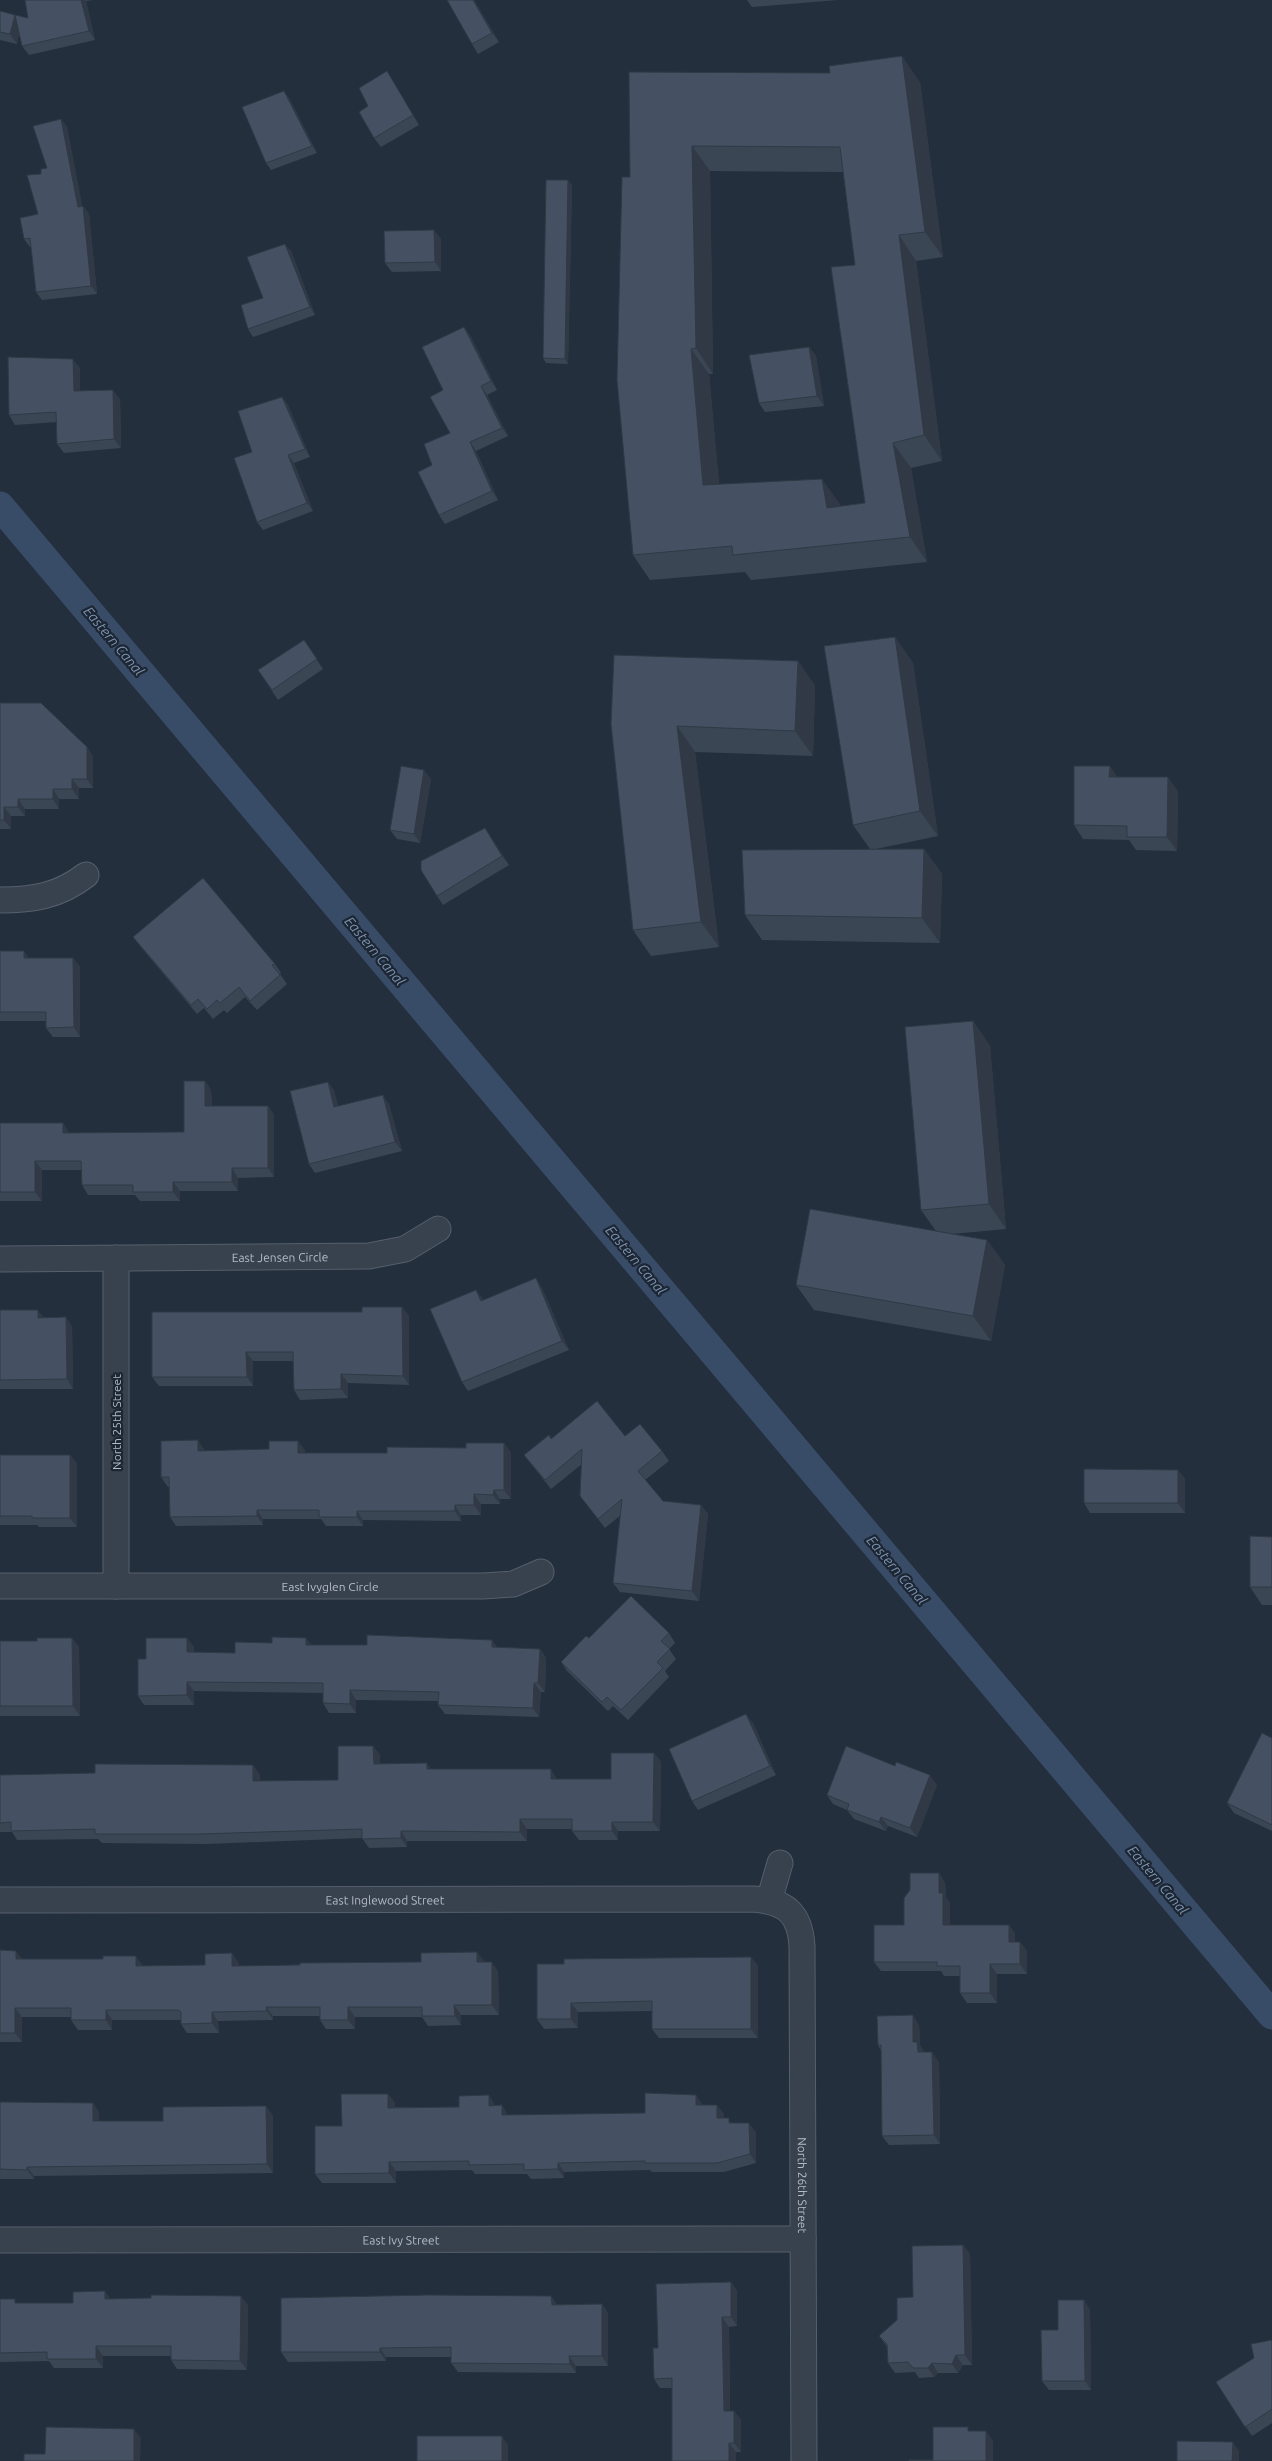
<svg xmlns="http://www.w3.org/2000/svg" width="1272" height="2461" font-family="Ubuntu,sans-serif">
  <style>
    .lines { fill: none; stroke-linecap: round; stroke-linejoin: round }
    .canal { stroke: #394c67; stroke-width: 29 }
    .minor-casing { stroke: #565f6c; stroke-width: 27 }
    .minor { stroke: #38414e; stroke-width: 25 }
    .wall { fill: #3b4654; fill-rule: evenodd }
    .shaded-wall { fill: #303945 }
    .building { fill: #455162; stroke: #303945; fill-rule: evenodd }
    .labels { text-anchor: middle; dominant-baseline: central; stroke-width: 4.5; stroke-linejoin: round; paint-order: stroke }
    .street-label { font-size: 12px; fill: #b4bcc9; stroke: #1d2633 }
    .water-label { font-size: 14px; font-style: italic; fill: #7c92b1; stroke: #1d2633 }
  </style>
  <rect width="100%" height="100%" fill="#242f3e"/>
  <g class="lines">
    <!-- canal -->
    <path class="canal" d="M0,506L1272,2015"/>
    <defs>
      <g id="minor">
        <path d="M0,900C33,900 59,896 86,875"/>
        <path id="s1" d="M0,1259L369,1256L405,1249L438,1229"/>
        <path id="s2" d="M0,1586H483L513,1584L541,1572"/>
        <path d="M116,1586V1258"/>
        <path id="s3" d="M0,1900L754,1899C786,1902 800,1913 802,1946L804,2461"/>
        <path d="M769,1901L780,1863"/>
        <path id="s4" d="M0,2240L803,2239"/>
      </g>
    </defs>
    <!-- minor casing -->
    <use href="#minor" class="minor-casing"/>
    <!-- minor -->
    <use href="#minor" class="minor"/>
  </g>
  <!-- wall -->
  <path class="wall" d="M25,0H93L86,1L95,40L29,55L22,46L19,33L17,44L0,40V11L28,18Z
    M474,0L499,42L478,54L472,44Z
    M747,0H838L752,7Z
    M387,71L393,81L419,125L381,147L374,138L368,106Z
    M629,72L920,82L943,257L916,261L942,461L911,468L927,562L751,580L745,572L650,580L633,555L630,177ZM710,171L843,172L855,265L865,503L840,506V504L719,484L709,374H713Z
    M289,98L317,153L271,170L266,163Z
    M61,119L67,127L82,206H83L89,214L97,294L42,300L36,292L31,247H30L24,239L38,214L41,174L47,168Z
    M572,185L568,364L546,363L543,358Z
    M441,239V271L392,272L385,263Z
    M291,251L315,315L253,337L248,329L263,298Z
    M470,335L497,390L487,395L508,436L476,451L498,500L445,524L439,515L432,465L450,433L443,390Z
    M809,347L816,356L824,406L765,412L759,403Z
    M80,368V391L120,399L121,448L64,453L57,444V422L15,425L9,415Z
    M282,397L288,405L310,457L294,463L313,511L263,530L257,522L252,452Z
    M895,637L913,663L938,836L876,849H924L942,874L940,943L762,940L745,915L870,849L853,825Z
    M304,640L323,669L278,700L258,670Z
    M798,661L815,686L813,756L695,752L719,947L651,956L633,930L611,724Z
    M0,703L87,747L93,757V788H79V799H59V809H25V816H11V829H0Z
    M1110,766L1117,777L1178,791L1177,851L1136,850L1129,840L1083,839L1074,825Z
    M431,779L420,843L397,839L390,830Z
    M485,828L509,865L443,905L437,896Z
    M133,937L275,964L281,973L280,974L287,984L257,1010L245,997L227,1013L224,1010L213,1019L204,1008L197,1014L140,946Z
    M0,951L29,958H73L80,967V1037H53L46,1028V1021H0Z
    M973,1021L990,1046L1006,1229L952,1234L987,1240L1005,1265L991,1341L814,1310L796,1285L936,1231L921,1210Z
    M205,1081L211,1090L212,1106H268L274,1115V1177L238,1178V1191H180V1201H140L135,1195H88L82,1185L81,1170H42V1201H0V1123L69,1132V1133L184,1132Z
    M328,1082L334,1091L338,1106L389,1104L402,1151L315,1173L309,1164Z
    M542,1288L569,1350L468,1391L462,1382L483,1300Z
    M402,1307L409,1316V1385L348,1383V1398L300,1400L294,1390L293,1361H253V1386H159L152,1377L362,1312Z
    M0,1310L44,1317L72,1326L73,1389H0Z
    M625,1436L662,1451L669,1461L645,1480L663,1501L701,1505L708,1514L699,1601L620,1592L613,1583L621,1515L605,1528L587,1505L580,1496L582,1464L551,1489L531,1464L524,1455L551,1439Z
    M504,1443L511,1453V1499H500V1504H481V1515H461V1521L363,1520V1526H326L321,1519H263V1525L176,1526L170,1517L169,1487H168L161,1477L204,1449V1451L305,1450V1453H387L466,1448Z
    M0,1455H70L77,1464V1527H39L37,1525H0Z
    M1178,1470L1185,1479V1513H1090L1084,1503Z
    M1272,1537V1605H1262L1250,1587Z
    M669,1633L675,1643L669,1649L676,1659L665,1671L669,1677L628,1720L613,1706L608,1711L567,1671L561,1662L589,1638Z
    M72,1638L79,1647L80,1716H0V1641H37Z
    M187,1638L194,1647V1652L235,1653L311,1645H367L492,1640L497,1647L540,1649L546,1658L545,1692H541L539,1717L445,1714L438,1705V1701L356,1700V1713H329L323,1703V1693L194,1691V1705H144L138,1696L146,1659Z
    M753,1723L776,1775L698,1810L692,1801Z
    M1272,1738V1831L1234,1813L1227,1803Z
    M373,1746L380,1755V1764L431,1769L557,1779H611L654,1753L661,1762L660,1831H618V1840H579L572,1831V1829H527V1841H407V1847L369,1848L362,1838L206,1844L102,1843L98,1839L17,1840L12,1832H0V1775L260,1774V1781L338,1780Z
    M937,1785L917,1837L888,1826L886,1831L854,1819L847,1810L833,1804L827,1795Z
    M939,1873L945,1883L946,1897L950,1903V1925H1009L1015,1934V1942H1020L1027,1951V1974H997V2003H967L960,1993V1976H944L941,1971H881L874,1962L904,1925Z
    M0,1950L22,1959L143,1966L205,1965L239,1963V1966L421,1962L477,1952L484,1962L498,1971L499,2015H461V2025L428,2026L422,2017H355V2029H326L320,2020V2016H273V2020L218,2021L219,2033H187L181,2024V2020H112V2030H78L71,2020V2017H22V2042H0Z
    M751,1957L758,1966V2038H659L652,2029V2011L578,2012V2028L544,2029L537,2019L564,1964Z
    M919,2025L920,2045L924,2052L939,2062L940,2144L889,2145L882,2136L881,2051L878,2045Z
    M388,2094L395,2103V2107H459L495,2105V2106L508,2115L645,2113L696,2095L702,2105H717L724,2114V2118L732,2123L756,2132V2163L724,2172H652L650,2170L564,2172V2178L531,2179L527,2174H475L472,2170L396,2171V2183H322L315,2174L342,2126Z
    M0,2102L93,2103L99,2112V2121H163L266,2106L273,2116V2173L34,2176V2179H0Z
    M963,2245L970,2254L972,2365H963L958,2373H938L934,2377L919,2378L915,2372L895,2373L888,2363V2348L879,2336L897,2320L913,2297Z
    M731,2282L737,2291V2326L729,2327L730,2411H734L741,2420V2452H736V2461L672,2388H660L654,2379L658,2348Z
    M105,2291L110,2299L248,2305L247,2370L177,2369L171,2360V2356H103V2368H54L49,2361L0,2362V2299L18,2303H73Z
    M551,2296L557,2305L602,2304L608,2313V2366H576V2373L458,2372L451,2363V2357H386V2361L288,2362L281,2352Z
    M1090,2309L1091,2390H1049L1042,2381L1058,2330Z
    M1272,2340V2423L1252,2436L1216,2382L1254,2358Z"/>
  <!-- shaded-wall -->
  <path class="shaded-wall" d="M81,0H85L86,1L95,40L89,31Z
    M473,0H474L499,42L492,33Z
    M15,15L21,24L17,44L10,34Z
    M902,56L920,82L943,257L925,232Z
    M284,91L289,98L317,153L312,146Z
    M61,119L67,127L84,215L78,207Z
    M692,146L710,171L713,374L696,348Z
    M568,180L572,185L568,364L565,359Z
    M83,206L89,214L97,294L91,286Z
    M434,230L441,239V271L435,262Z
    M899,235L916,261L942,461L924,435Z
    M285,244L291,251L315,315L310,307Z
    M464,327L470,335L497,390L491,381Z
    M809,347L816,356L824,406L817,396Z
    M691,349L709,374L721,510L703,485Z
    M73,359L80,368V400L74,391Z
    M481,386L487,395L508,436L502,428Z
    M113,390L120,399L121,448L114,439Z
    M282,397L288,405L310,457L305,449Z
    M470,442L476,451L498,500L492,491Z
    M893,443L911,468L927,562L910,537Z
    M288,455L294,463L313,511L307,503Z
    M822,479L840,504L844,534L827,508Z
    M895,637L913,663L938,836L920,811Z
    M798,661L815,686L813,756L795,731Z
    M677,726L695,752L719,947L701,922Z
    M87,747L93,757V788L87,779Z
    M1110,766L1119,780L1109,777Z
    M424,770L431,779L420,843L414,834Z
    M1168,777L1178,791L1177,851L1167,837Z
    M72,779L79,788V799L72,789Z
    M53,789L59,799V809L53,799Z
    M18,799L25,809V816L18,807Z
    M4,807L11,816V829L4,820Z
    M485,828L491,837L509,865L502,856Z
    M924,849L942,874L940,943L922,918Z
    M24,951L30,960L24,958Z
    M73,958L80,967V1037L74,1027Z
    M973,1021L990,1046L1006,1229L989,1204Z
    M205,1081L211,1090L212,1115L205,1106Z
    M328,1082L334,1091L341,1116L334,1107Z
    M383,1095L389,1104L402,1151L395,1142Z
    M268,1106L274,1115V1177L268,1168Z
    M63,1123L69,1132V1143L63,1133Z
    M35,1161L42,1170V1201L35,1192Z
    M232,1168L238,1178V1191L232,1182Z
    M173,1182L180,1191V1201L173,1192Z
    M987,1240L1005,1265L991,1341L973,1316Z
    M536,1278L542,1288L569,1350L562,1341Z
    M476,1290L483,1299L488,1310L481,1301Z
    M402,1307L409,1316V1385L403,1376Z
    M38,1310L45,1319L38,1318Z
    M66,1317L72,1326L73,1389L67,1379Z
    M246,1352L253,1361V1386L247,1377Z
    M341,1374L348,1383V1398L341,1389Z
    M198,1440L204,1449V1460L198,1451Z
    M298,1441L305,1450V1462L298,1453Z
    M504,1443L511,1453V1499L504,1490Z
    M70,1455L77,1464V1527L70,1518Z
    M1178,1470L1185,1479V1513L1178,1503Z
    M494,1490L500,1499V1504L493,1495Z
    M474,1494L481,1504V1515L474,1505Z
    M455,1505L461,1515V1521L455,1511Z
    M701,1505L708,1514L699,1601L692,1591Z
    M257,1510L263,1519V1525L257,1516Z
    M357,1511L363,1520V1526L357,1517Z
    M72,1638L79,1647L80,1716L73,1706Z
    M187,1638L194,1647V1661L187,1652Z
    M306,1638L313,1647L306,1645Z
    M492,1640L499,1650L492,1647Z
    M540,1649L546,1658L545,1692L538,1683Z
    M187,1682L194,1691V1705L187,1695Z
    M534,1683L541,1692L539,1717L533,1708Z
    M350,1690L356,1700V1713L350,1704Z
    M746,1714L753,1723L776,1775L770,1766Z
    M373,1746L380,1755V1774L374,1764Z
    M654,1753L661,1762L660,1831L653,1822Z
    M427,1763L433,1772L427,1769Z
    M253,1765L260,1774V1791L253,1781Z
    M551,1769L557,1779V1789L551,1779Z
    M930,1775L937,1785L917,1837L910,1828Z
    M881,1817L888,1826L886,1831L879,1822Z
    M520,1819L527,1829V1841L520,1832Z
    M612,1822L618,1831V1840L612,1831Z
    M401,1831L407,1841V1847L401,1838Z
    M939,1873L945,1883L946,1897L950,1903V1934L943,1925L939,1893Z
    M1009,1925L1015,1934V1951L1009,1942Z
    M1020,1942L1027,1951V1974L1020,1964Z
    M16,1951L23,1960L16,1959Z
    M477,1952L484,1961V1971L477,1962Z
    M232,1953L239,1963V1975L232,1966Z
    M136,1956L143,1966V1976L136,1966Z
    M751,1957L758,1966V2038L751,2029Z
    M492,1962L498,1971L499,2015L492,2005Z
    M990,1964L997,1974V2003L990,1993Z
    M571,2003L578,2012V2028L571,2019Z
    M454,2005L461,2015V2025L455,2016Z
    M266,2007L273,2016V2020L267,2011Z
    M348,2007L355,2017V2029L348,2020Z
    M15,2008L22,2017V2042L15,2033Z
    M106,2010L112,2020V2030L106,2020Z
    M212,2012L218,2021L219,2033L212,2023Z
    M913,2015L919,2025L920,2045L924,2052V2062L918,2052L913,2042Z
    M932,2052L939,2062L940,2144L934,2135Z
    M388,2094L395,2103V2117L388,2108Z
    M489,2095L495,2105V2115L489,2106Z
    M696,2095L702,2104V2115L696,2105Z
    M93,2103L99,2112V2131L93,2121Z
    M502,2105L508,2115H502Z
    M717,2105L724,2114V2128L717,2118Z
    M266,2106L273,2116V2173L267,2164Z
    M749,2123L756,2132V2163L750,2154Z
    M389,2162L396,2171V2183L389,2173Z
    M558,2163L564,2172V2178L558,2169Z
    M27,2167L34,2176V2179L27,2170Z
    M963,2245L970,2254L972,2365L965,2355Z
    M731,2282L737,2291V2326L731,2317Z
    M105,2291L111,2301L105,2299Z
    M241,2296L248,2305L247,2370L240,2361Z
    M551,2296L558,2306L552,2305Z
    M1084,2300L1090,2309L1091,2390L1085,2381Z
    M602,2304L608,2313V2366L602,2356Z
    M722,2317L729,2327L730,2420L724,2411Z
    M96,2346L103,2356V2368L96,2359Z
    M380,2348L386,2357V2361L380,2352Z
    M956,2355L963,2365L958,2373L952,2364Z
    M569,2356L576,2366V2373L570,2364Z
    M932,2363L938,2373L934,2377L928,2368Z
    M734,2411L741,2420V2452L734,2443Z
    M134,2429L141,2438L140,2461H134Z
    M986,2431L993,2441V2461H986Z
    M502,2436L508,2445V2461H502Z
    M1233,2442L1239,2451V2461H1232Z
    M729,2443L736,2452V2461H729Z"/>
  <!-- building -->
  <path class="building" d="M25,0H81L89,31L22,46L15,15L28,18Z
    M447,0H473L492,33L472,44Z
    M0,11L15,15L10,34L0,32Z
    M902,56L925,232L899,235L924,435L893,443L910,537L733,555L732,546L633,555L617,380L622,177H630L629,72L830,73L829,66ZM692,146L840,147L855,265L831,267L865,503L827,508L822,479L703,485L691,349L696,348Z
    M387,71L413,115L374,138L359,112L368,106L359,88Z
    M284,91L312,146L266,163L242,107Z
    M61,119L78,207L83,206L91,286L36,292L30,238L24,239L20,218L38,214L27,175L41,174V169L47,168L33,126Z
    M546,180H568L565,359L543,358Z
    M434,230L435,262L385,263L384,231Z
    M285,244L310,307L248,329L241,305L263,298L247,257Z
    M464,327L491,381L481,386L502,428L470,442L492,491L439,515L418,472L432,465L424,444L450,433L430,397L443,390L422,347Z
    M809,347L817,396L759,403L749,355Z
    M8,357L73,359L74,391L113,390L114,439L57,444L56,412L9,415Z
    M282,397L305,449L288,455L307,503L257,522L234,458L252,452L238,411Z
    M895,637L920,811L853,825L824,646Z
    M304,640L317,659L272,690L258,670Z
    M614,655L798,661L795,731L677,726L701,922L633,930L611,724Z
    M0,703H41L87,747V779H72V789H53V799H18V807H4V820H0Z
    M401,766L424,770L414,834L390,830Z
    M1074,766H1110L1109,777H1168L1167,837H1127V826L1074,825Z
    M485,828L502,856L437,896L421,870V861Z
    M924,849L922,918L745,915L742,850Z
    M203,878L275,964L272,965L280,975L250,1001L239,987L220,1003L217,1000L207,1009L198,999L191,1005L133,937Z
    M0,951H24V958H73L74,1027L46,1028V1012H0Z
    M973,1021L989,1204L921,1210L905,1027Z
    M184,1081H205V1106H268V1168H232V1182H173V1192H133V1185H82L81,1161H35V1192H0V1123H63V1133L184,1132Z
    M328,1082L334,1107L383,1095L395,1142L309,1164L290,1091Z
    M810,1209L987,1240L973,1316L796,1285Z
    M536,1278L562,1341L462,1382L430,1309L476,1290L481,1301Z
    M362,1307H402L403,1376L341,1374V1389L294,1390L293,1352H246L247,1377H152V1312H362Z
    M0,1310H38V1318L66,1317L67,1379L0,1380Z
    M597,1401L625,1436L640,1424L662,1451L638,1471L663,1501L701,1505L692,1591L613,1583L622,1499L598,1519L580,1496L582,1449L545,1480L524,1455L549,1435L551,1439Z
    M198,1440V1451L269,1449V1441H298V1453H387V1447L466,1448V1443H504V1490H494L493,1495L474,1494V1505H455V1511H357V1517H319V1510H257V1516L170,1517L169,1477H161V1441Z
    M0,1455H70V1518H32V1516H0Z
    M1084,1469L1178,1470V1503H1084Z
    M1250,1536L1272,1537V1587H1250Z
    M631,1596L669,1633L661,1641L670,1649L657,1662L663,1668L621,1710L607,1697L602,1702L561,1662L586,1636L589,1638Z
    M367,1635L492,1640V1647L540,1649L538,1683H534L533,1708L438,1705L439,1692L350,1690V1704L323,1703V1683L187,1682V1695L138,1696V1659H146V1638H187V1652L235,1653V1642L272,1643V1637L306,1638V1645H367Z
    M37,1638H72L73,1706H0V1641H37Z
    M746,1714L770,1766L692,1801L669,1749Z
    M1262,1733L1272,1738V1825L1227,1803Z
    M338,1746H373L374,1764L427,1763V1769H551V1779H611V1753H654L653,1822H612V1831H572V1819H520V1832L401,1831V1838L362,1839V1829L199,1834H95V1829L11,1831V1822L0,1823V1775L95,1773V1764L253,1765V1781L338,1780Z
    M846,1746L895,1766L896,1762L930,1775L910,1828L881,1817L879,1822L847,1810L849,1804L827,1795Z
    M910,1873H939V1893H943V1925H1009V1942H1020V1964H990V1993H960V1966H937V1962H874V1925H904V1898L910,1890Z
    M0,1950L16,1951V1959H103V1956H136V1966L205,1965V1954L232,1953V1966L300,1965V1963L421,1962V1953L477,1952V1962H492V2005H454L455,2016H422V2007H348V2020H320V2007H266L267,2011L212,2012V2023L181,2024V2012L178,2010H106V2020H71V2008H15V2033H0Z
    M751,1957V2029H652V2001L571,2003V2019H537V1964H564V1959Z
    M913,2015V2042H917L918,2052H932L934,2135L882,2136L881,2045H878L877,2016Z
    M645,2093L696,2095V2105H717V2118H729V2123H749L750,2154L717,2163H645V2161L558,2163V2169L524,2170V2164L469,2165V2161L389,2162V2173L315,2174V2126H342L341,2094H388V2108L459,2107V2096L489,2095V2106L502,2105V2115L645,2113Z
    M0,2102L93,2103V2121H163V2107L266,2106L267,2164L27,2167V2170L0,2169Z
    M963,2245L965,2355H956L952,2364L932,2363L928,2368H913L908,2362L888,2363L887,2344L879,2336L897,2320V2298L913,2297L912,2246Z
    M731,2282V2317H722L724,2411H734V2443H729V2461H672V2378L654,2379L653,2348H658L656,2284Z
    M105,2291V2299L151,2298V2295L241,2296L240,2361L171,2360V2346H96V2359H47V2352L0,2353V2299H15V2303H73V2292Z
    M429,2295L551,2296L552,2305L602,2304V2356H569L570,2364L451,2363V2347L380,2348V2352H281V2298Z
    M1058,2300H1084L1085,2381H1042L1041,2330H1058Z
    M1272,2340V2409L1245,2427L1216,2382L1254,2358L1251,2344Z
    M46,2427L134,2429V2461H24V2454H45Z
    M933,2427H968V2431H986V2461H909V2460H933Z
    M417,2436H502V2461H417Z
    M1177,2441L1233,2442L1232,2461H1177Z"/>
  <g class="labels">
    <!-- street labels -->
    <g class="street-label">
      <text stroke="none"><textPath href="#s1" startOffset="280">East Jensen Circle</textPath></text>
      <text transform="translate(116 1422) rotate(-90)">North 25th Street</text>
      <text stroke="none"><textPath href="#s2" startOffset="330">East Ivyglen Circle</textPath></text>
      <text stroke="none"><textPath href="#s3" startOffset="385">East Inglewood Street</textPath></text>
      <text stroke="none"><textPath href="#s3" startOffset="1069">North 26th Street</textPath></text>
      <text stroke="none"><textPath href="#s4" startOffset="401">East Ivy Street</textPath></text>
    </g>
    <!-- water labels -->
    <g class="water-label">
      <text transform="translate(114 641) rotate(50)">Eastern Canal</text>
      <text transform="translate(375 951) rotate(50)">Eastern Canal</text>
      <text transform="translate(636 1260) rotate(50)">Eastern Canal</text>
      <text transform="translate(897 1570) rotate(50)">Eastern Canal</text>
      <text transform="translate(1158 1880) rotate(50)">Eastern Canal</text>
    </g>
  </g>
</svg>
